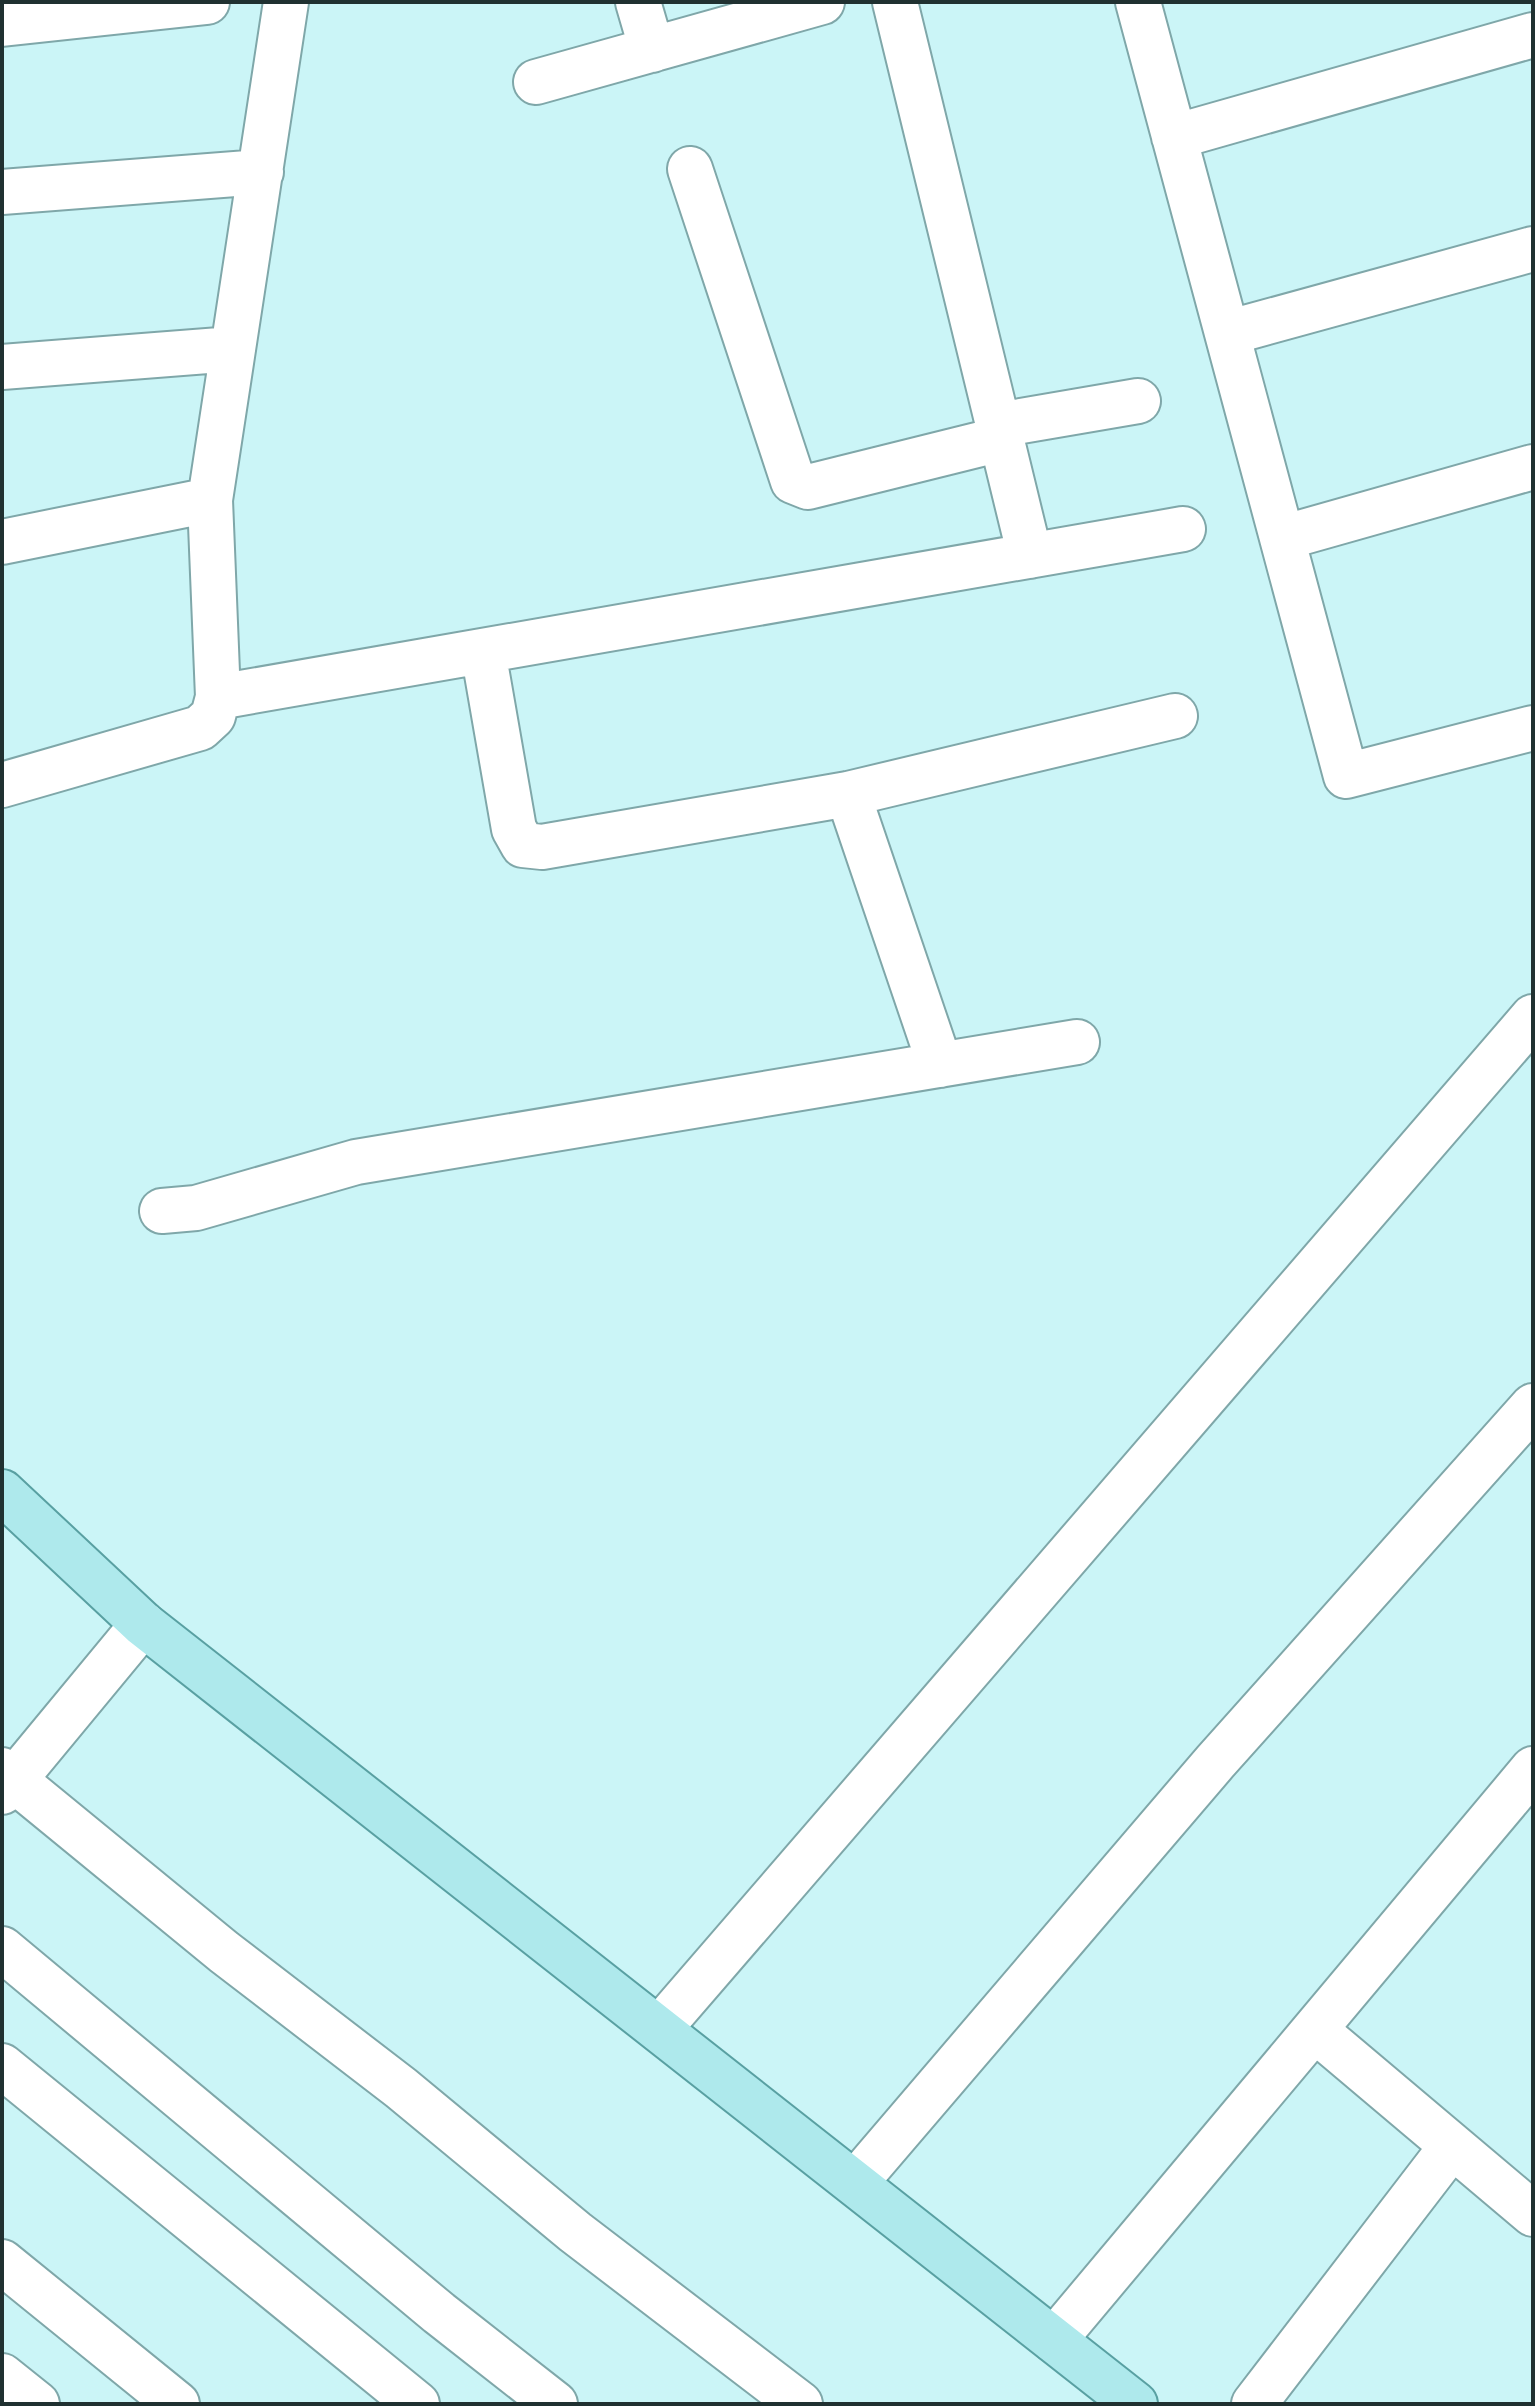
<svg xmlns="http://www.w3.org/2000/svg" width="1535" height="2406" font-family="Georgia,serif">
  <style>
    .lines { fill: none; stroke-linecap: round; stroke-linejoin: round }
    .minor-casing { stroke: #7fa7a9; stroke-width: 48 }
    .major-casing { stroke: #59a0a2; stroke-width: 48 }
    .minor { stroke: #fff; stroke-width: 44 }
    .major { stroke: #aee9ec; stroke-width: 44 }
  </style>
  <rect width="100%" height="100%" fill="#cbf5f7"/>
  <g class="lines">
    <defs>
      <path id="minor" d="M638,2L652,50
        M895,2L1030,556
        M1138,2L1346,776L1533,728
        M2,24L207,2
        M536,82L822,2
        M1174,137L1533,35
        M690,169L793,481L808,487L1001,439
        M2,192L261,172
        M1227,333L1533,249
        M2,367L233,349
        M998,425L1138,401
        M1282,538L1533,467
        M2,542L210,500
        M483,651L514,829L523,845L542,847L848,794L1175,716
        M218,697L1183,529
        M2,785L200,728L213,716L218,697L210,500L286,2
        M848,794L940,1065
        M162,1211L196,1208L356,1162L1077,1042
        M2,1770L224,1952L401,2088L575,2232L800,2404
        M2,1792L14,1780L143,1624
        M2,1949L439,2313L555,2404
        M659,2029L1533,1017
        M1315,2030L1533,2214
        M2,2066L417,2404
        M855,2183L1215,1762L1533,1406
        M2,2262L177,2404
        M1054,2340L1533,1769
        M2,2376L37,2404
        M1254,2404L1452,2146"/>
      <path id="major" d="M2,1492L143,1624L1135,2404"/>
    </defs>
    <!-- minor casing -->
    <use href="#minor" class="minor-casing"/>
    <!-- major casing -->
    <use href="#major" class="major-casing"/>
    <!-- minor -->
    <use href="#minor" class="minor"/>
    <!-- major -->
    <use href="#major" class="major"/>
  </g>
  <!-- border -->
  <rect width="1535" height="2406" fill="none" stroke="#203131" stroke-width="8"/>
</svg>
